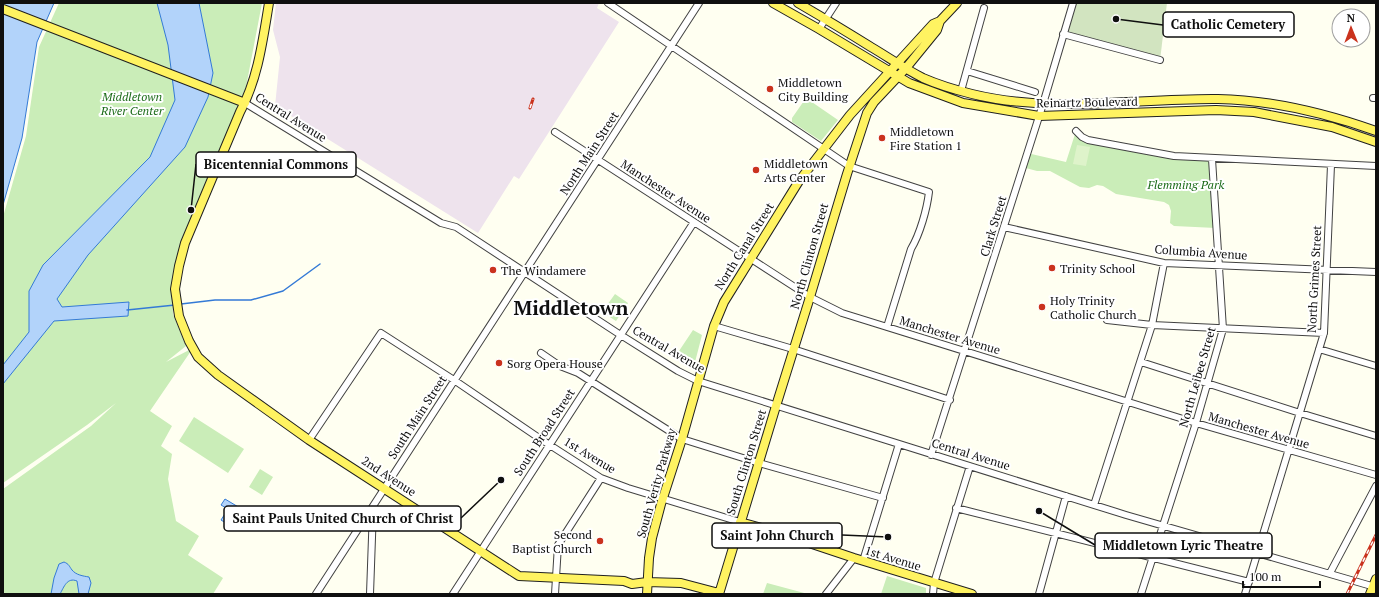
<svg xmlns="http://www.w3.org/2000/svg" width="1379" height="597" font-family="'PT Serif',serif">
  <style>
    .industrial { fill: #eee3ed }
    .green { fill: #caedb8 }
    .cemetery { fill: #d2e4c0 }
    .pitch { fill: #def3ca }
    .water { fill: #b2d3fa; stroke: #347ad6 }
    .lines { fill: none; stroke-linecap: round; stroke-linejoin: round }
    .stream { stroke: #347ad6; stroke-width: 1.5 }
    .minor-casing { stroke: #424242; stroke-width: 8 }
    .major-casing { stroke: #202020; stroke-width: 10 }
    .minor { stroke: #fff; stroke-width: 6 }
    .major { stroke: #fff361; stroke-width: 8 }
    .rail-casing { stroke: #ca321d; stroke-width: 3 }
    .rail { stroke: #fff; stroke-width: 1.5; stroke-dasharray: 4.5; stroke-linecap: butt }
    .poi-dot { fill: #ca321d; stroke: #fff; stroke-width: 1.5 }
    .labels { text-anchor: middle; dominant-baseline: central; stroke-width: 4; stroke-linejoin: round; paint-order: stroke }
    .poi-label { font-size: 12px; fill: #0f0f0f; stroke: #fff; text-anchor: start }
    .park-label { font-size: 12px; font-style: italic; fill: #1d6c1a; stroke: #fff }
    .street-label { font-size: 12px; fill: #0f0f0f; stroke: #fff }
    .town-label { font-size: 20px; font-weight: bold; fill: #0f0f0f; stroke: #fff }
    .leader { fill: none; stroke: #0f0f0f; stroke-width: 1.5 }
    .callout-dot { fill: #0f0f0f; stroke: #fff; stroke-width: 1.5 }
    .callout { fill: #fff; stroke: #0f0f0f; stroke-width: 1.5 }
    .callout-label { font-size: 13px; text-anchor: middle; font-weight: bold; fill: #0f0f0f }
  </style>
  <rect width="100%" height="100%" fill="#fffff1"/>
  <!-- industrial -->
  <path class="industrial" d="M276,3H599L597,8L619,22L519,179L514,176L478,233L275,106L280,57L273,30Z"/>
  <!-- green -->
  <path class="green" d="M59,3H262L246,87L180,248L172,280L173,314L186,346L166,362L193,348L150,411L172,426L161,446L172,454L168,479L176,521L199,536L188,555L223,578L213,594H3V489L91,426L116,403L87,425L3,483V217L26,136L39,47Z
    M806,98L838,120L821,141L792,122V118Z
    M1076,131L1082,137L1174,156L1212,159L1216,228L1174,226L1170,223L1171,211L1169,205L1164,202L1116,194L1103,186L1097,185L1089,188L1080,187L1050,171H1037L1022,167L1027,153L1066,162Z
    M615,294L628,303L616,321L602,312Z
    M693,330L702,335L694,366L689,367L675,357Z
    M194,417L244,449L228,473L179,441Z
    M260,469L273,477L262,495L249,487Z
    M887,576L926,588V594H881Z
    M767,583L808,594H763Z"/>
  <!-- cemetery -->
  <path class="cemetery" d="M1073,3H1167L1160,60L1063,34Z"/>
  <!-- pitch -->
  <path class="pitch" d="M1077,145L1090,147L1086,166L1073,164Z"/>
  <!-- water -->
  <path class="water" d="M3,3H54L37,42L22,138L3,205Z
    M157,3H199L213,73L208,97L185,147L88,255L57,299L62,307L129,302L128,316L54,321L3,384V365L29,332V291L43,265L150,157L175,100L168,45Z
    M225,499L240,508L229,525L221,520L228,509L221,505Z
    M64,562C69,564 69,566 72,570C76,575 83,576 89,577L91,583L88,594H79L77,581C67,577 64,587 60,594H51L54,578L59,564Z"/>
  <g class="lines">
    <!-- stream -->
    <path class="stream" d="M181,304L215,300H251L283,291L320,264
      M127,310L175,305"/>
    <defs>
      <path id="minor" d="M608,3L849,166L929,192C927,209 920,234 911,249L887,327
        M819,29L836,3
        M1063,34L1160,60
        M967,71L1035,92
        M961,91L984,8
        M1373,98H1376
        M245,103L441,223L456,227L616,332L678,371L698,381L1126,515L1375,587
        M1076,131L1082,137L1088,140L1174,156L1376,166
        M555,132L810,297L842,313L1196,423L1376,475
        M1004,227L1164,263L1376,272
        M1107,320L1152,325L1324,333
        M714,326L793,349L950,400
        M1319,349L1376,366
        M541,353L560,366L578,373L682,439L759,463L883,498
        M1141,362L1300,413L1376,436
        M309,440L381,333L454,380L542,440L601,478L628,488L740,522
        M931,455L1043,104L1073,3
        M1094,505L1152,325L1164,263
        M956,508L1249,582
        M863,561L899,444
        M1330,573L1376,486
        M316,594L699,3
        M370,594L373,509
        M453,594L694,222
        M555,594L558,545L601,478
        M826,594L854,558
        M933,594L934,583L970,466
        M1039,594L1066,496
        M1141,594L1196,423L1223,329L1212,159
        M1245,594L1324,333L1331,165"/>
      <path id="major" d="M269,3C263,39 258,79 240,112L185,243L179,266L175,289L179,316L189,341L198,357L218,375L309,440L519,576L624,581L632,584L647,582L681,583L719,593
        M773,3L819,29L909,83L963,103L1039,116L1216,110L1254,112L1332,127L1376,142
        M798,3C822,17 847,32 871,47C888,57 905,69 923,78C939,85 956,90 972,94C1054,114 1136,98 1218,99C1273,100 1325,113 1376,131
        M3,9L245,103
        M740,522L779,533L854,558L972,594
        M647,594L649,558L652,538L661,504L682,439L714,326L724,302L799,181L850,115L933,24L940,21L957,3
        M719,594L776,406L810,297L847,174L867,113L874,102L906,68L937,30L940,21
        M1370,594L1376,579"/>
    </defs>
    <!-- minor casing -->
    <use href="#minor" class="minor-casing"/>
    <!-- major casing -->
    <use href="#major" class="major-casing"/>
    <!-- minor -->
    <use href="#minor" class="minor"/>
    <!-- major -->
    <use href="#major" class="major"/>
    <defs>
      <path id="rail" d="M530,108L533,99
        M1347,594L1376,535"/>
    </defs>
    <!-- rail casing -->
    <use href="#rail" class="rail-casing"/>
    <!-- rail -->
    <use href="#rail" class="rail"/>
  </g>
  <!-- markers -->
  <g class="poi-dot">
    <circle cx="770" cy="89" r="4"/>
    <circle cx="882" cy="138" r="4"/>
    <circle cx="756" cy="170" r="4"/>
    <circle cx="1052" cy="268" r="4"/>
    <circle cx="493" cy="270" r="4"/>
    <circle cx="1042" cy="307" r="4"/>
    <circle cx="499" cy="363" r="4"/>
    <circle cx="600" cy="541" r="4"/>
  </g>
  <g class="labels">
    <!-- poi labels -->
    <g class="poi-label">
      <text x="778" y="82">Middletown<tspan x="778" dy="14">City Building</tspan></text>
      <text x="890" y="131">Middletown<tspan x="890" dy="14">Fire Station 1</tspan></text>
      <text x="764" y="163">Middletown<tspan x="764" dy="14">Arts Center</tspan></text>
      <text x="1060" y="268">Trinity School</text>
      <text x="501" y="270">The Windamere</text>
      <text x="1050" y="300">Holy Trinity<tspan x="1050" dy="14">Catholic Church</tspan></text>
      <text x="507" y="363">Sorg Opera House</text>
      <text x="592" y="534" text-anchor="end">Second<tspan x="592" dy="14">Baptist Church</tspan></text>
    </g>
    <!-- park labels -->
    <g class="park-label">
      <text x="132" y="96">Middletown<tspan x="132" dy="14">River Center</tspan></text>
      <text x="1186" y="184">Flemming Park</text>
    </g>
    <!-- street labels -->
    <g class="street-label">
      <text transform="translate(1087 102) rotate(-1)">Reinartz Boulevard</text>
      <text transform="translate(291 117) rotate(32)">Central Avenue</text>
      <text transform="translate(589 153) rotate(-57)">North Main Street</text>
      <text transform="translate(666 191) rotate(33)">Manchester Avenue</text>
      <text transform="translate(993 226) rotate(-73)">Clark Street</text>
      <text transform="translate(744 246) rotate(-58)">North Canal Street</text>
      <text transform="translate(1201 252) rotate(4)">Columbia Avenue</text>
      <text transform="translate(809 256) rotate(-74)">North Clinton Street</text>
      <text transform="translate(1314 279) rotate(-87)">North Grimes Street</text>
      <text transform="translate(950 335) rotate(17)">Manchester Avenue</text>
      <text transform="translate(669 349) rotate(30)">Central Avenue</text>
      <text transform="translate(1197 377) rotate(-74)">North Leibee Street</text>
      <text transform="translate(417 417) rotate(-57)">South Main Street</text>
      <text transform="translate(1259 430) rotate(16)">Manchester Avenue</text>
      <text transform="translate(544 432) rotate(-57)">South Broad Street</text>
      <text transform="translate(971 454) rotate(17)">Central Avenue</text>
      <text transform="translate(590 455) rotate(31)">1st Avenue</text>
      <text transform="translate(746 462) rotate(-73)">South Clinton Street</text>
      <text transform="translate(389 476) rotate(33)">2nd Avenue</text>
      <text transform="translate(656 483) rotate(-74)">South Verity Parkway</text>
      <text transform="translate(893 558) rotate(17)">1st Avenue</text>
    </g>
    <!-- town labels -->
    <g class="town-label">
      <text x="571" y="307">Middletown</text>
    </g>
  </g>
  <!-- callouts -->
  <path class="leader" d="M1116 19L1163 25M191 210L196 164M501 480L461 518M888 537L842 535M1039 511L1095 545"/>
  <g class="callout-dot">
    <circle cx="1116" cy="19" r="4"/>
    <circle cx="191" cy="210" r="4"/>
    <circle cx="501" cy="480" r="4"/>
    <circle cx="888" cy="537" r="4"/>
    <circle cx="1039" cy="511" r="4"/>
  </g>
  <g class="callout">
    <rect x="1163" y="12" width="131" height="25" rx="4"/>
    <rect x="196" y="152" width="160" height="25" rx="4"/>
    <rect x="224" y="506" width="237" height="25" rx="4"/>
    <rect x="712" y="523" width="130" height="25" rx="4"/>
    <rect x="1095" y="533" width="177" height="25" rx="4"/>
  </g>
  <g class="callout-label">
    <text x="1228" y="29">Catholic Cemetery</text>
    <text x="276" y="169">Bicentennial Commons</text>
    <text x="343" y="523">Saint Pauls United Church of Christ</text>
    <text x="777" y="540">Saint John Church</text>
    <text x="1183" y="550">Middletown Lyric Theatre</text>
  </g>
  <!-- border -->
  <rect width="1379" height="597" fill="none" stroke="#0f0f0f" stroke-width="8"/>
  <!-- north arrow -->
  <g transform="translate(1351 28) rotate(359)"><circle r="19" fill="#ffffff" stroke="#9f9f9f"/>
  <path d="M0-3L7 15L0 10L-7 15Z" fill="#ca321d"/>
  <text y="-6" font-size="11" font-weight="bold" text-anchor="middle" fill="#0f0f0f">N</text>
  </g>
  <!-- scale -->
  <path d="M1243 581v6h77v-6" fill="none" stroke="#0f0f0f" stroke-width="2"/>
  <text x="1249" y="581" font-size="12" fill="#0f0f0f" stroke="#ffffff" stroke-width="3" paint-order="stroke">100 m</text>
</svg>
